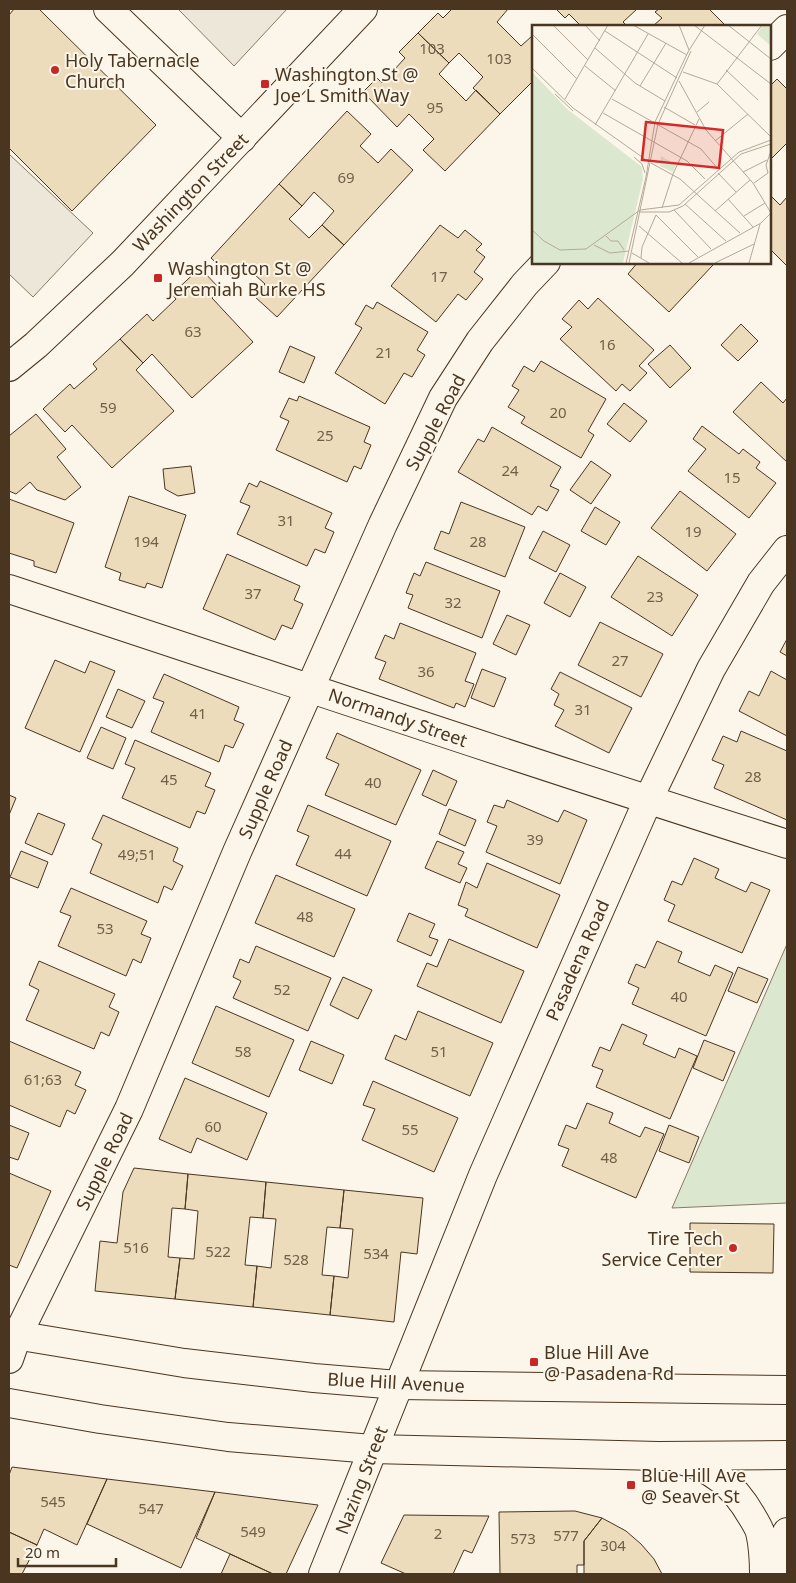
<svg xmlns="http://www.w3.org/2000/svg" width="796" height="1583" font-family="'Noto Sans',sans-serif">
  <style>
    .green { fill: #dce7d0; stroke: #887966 }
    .parking { fill: #ede7d9; stroke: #887966 }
    .building { fill: #ecdcbc; stroke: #4a3520 }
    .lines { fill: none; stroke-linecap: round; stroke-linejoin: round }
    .minor-casing { stroke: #4a3520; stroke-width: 30 }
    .major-casing { stroke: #4a3520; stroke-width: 30 }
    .minor { stroke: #fbf6e9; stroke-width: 28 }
    .major { stroke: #fbf6e9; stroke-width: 28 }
    .poi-dot { fill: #c62828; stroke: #fbf6e9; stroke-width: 2 }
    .labels { text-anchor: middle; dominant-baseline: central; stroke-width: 4; stroke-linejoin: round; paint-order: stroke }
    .number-label { font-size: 15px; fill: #725f47 }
    .poi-label { font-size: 18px; fill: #4a3520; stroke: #fbf6e9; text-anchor: start }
    .street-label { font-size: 18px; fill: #4a3520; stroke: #fbf6e9 }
    .inset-road { fill: none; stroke: #b4a999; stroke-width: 1 }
    .view { fill: #d62828; fill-opacity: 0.15; stroke: #d62828; stroke-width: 2.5 }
    .inset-edge { fill: none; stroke: #4a3520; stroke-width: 2.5 }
  </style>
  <rect width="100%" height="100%" fill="#fbf6e9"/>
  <!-- green -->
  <path class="green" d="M787,944V1203L672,1208Z"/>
  <!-- parking -->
  <path class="parking" d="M178,9H287L234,66Z
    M9,154L93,233L33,297L9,274Z"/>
  <!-- building -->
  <path class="building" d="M14,9H39L156,125L72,211L9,148V15Z
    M452,9H508L497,22L521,46L532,36L534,38V80L500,114L473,88L483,77L459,53L449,63L418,33L438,13L443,18Z
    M556,9H637L623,22L627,26H581L569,14L565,18Z
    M659,9H709L726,26H653L662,18L655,12Z
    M418,33L449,63L439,74L466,101L476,90L500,114L445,171L423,150L434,139L409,114L397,127L363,92L377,78L382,83L405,58L399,52Z
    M777,79L787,89V145L786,144L770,160V86Z
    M347,111L371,134L360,146L378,163L391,149L413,170L344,245L322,225L334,211L314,192L302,206L279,184Z
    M279,184L302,206L289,219L309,238L322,225L344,245L277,317L254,296L265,284L244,265L233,278L211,258Z
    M770,195L780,205L787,197V266L770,249Z
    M440,225L458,238L465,230L482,244L476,250L485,257L474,272L483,279L466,300L458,294L436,322L391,286Z
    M638,262H710L713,265L669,312L628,274Z
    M200,268L221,290L212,298L253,342L192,398L152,354L143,363L120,339L147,314L153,321L176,299L172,294Z
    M598,298L654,350L639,366L647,373L630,391L622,384L616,391L560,339L572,327L562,319L579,300L588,309Z
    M377,302L428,332L417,350L425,355L412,377L404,373L385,404L335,373L362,328L355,324L366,305L373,309Z
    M741,324L758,341L738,361L721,345Z
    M120,339L143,363L136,370L174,411L112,468L72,425L65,432L43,409L70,384L74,389L97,369L93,364Z
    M670,345L691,368L670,388L648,364Z
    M290,346L315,357L304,383L279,372Z
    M541,361L606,399L588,431L594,435L581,458L521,423L525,417L508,407L519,390L512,386L524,366L534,372Z
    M761,382L783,403L787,398V462L733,412Z
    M299,396L370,427L364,442L371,445L361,469L354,466L347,482L276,450L289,421L280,417L289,398L297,401Z
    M624,403L647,421L630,442L607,424Z
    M36,414L66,449L57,457L81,487L65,500L37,490L30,482L16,494L9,491V436Z
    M702,426L739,454L743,449L760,462L756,468L776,483L749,518L688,471L706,449L693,439Z
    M492,427L561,467L550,486L559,490L547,511L538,506L532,515L458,472L478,439L484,442Z
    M591,461L611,475L591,504L570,490Z
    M191,466L195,493L178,496L165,489L163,469Z
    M260,481L332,513L325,528L334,532L325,553L315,549L307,566L237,534L250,506L240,502L249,483L257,487Z
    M680,491L736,534L707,571L651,528Z
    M129,496L186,515L162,588L147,583L145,588L119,580L121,573L105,567Z
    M9,499L74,523L56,573L34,566V561L9,553Z
    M461,502L525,527L505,577L434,549L441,531L449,534Z
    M595,507L620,522L606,545L581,531Z
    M543,531L570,545L556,572L529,558Z
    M227,554L300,586L294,600L303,604L292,629L282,625L275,640L203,609Z
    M638,556L698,595L672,636L611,597Z
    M426,562L500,591L482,638L408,608L413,595L406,593L414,573L420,576Z
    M560,573L586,587L570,617L544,603Z
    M507,615L530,625L516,655L493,644Z
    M600,622L663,654L641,697L578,665Z
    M400,623L476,653L465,681L474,684L465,707L456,703L454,708L379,679L386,662L375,658L385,635L394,639Z
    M787,639V656L780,652Z
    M55,660L85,673L90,661L115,671L80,752L25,728Z
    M482,669L506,678L494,707L471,698Z
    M771,671L787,680V736L739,711L749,691L759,696Z
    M560,672L632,708L609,753L555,726L564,710L554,705L559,694L551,689Z
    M164,674L239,707L234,720L244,724L233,748L225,745L219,762L151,732L164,702L153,698Z
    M118,689L145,701L132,728L106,717Z
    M101,727L126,738L113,769L87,758Z
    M741,731L787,751V820L714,788L724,765L712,760L723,736L737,742Z
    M337,733L421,770L396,825L325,795L339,764L326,758Z
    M135,740L211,773L205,786L215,790L205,814L197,811L190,828L122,798L135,768L125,764Z
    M433,770L457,781L446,806L422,795Z
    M9,795L16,798L9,815Z
    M507,800L558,822L564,810L587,820L560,884L486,852L497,826L487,822L494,805L504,808Z
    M308,805L391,841L367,896L296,865L309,836L297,831Z
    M449,809L476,820L465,846L439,834Z
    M38,813L65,824L52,855L25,843Z
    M103,815L178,848L173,861L183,866L172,890L164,886L158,903L90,873L102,844L92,839Z
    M437,841L464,852L458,864L467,868L460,883L425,868Z
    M21,851L48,862L38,888L10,877Z
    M694,858L719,869L715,878L746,892L751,882L770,890L742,953L668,921L675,905L664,900L672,881L682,885Z
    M487,863L560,895L537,948L465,916L468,909L458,905L466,882L477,888Z
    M276,875L355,909L334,957L255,923Z
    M71,888L147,921L141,934L151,938L141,963L133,959L126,976L58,946L71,916L60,912Z
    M409,913L435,924L429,937L438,940L431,956L397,941Z
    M449,939L524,971L501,1023L417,986L427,963L437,967Z
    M657,941L682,952L678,962L710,976L715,965L733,973L706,1036L632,1004L639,988L628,983L636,964L645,968Z
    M256,946L331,978L308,1031L233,998L241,981L233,977L240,959L249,963Z
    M39,961L115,994L109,1007L119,1012L109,1036L101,1032L94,1049L26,1020L39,990L29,985Z
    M738,967L768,979L757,1003L728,991Z
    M343,977L372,990L358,1019L330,1005Z
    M216,1006L294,1040L269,1097L192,1063Z
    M418,1011L493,1043L470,1096L385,1059L395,1035L406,1040Z
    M622,1024L647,1035L643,1044L675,1058L679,1048L697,1056L670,1119L596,1087L603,1070L592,1066L600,1047L610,1051Z
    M704,1040L735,1052L723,1081L693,1068Z
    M9,1041L81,1072L75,1085L86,1090L75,1114L67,1110L60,1127L9,1105Z
    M311,1041L344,1055L332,1084L299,1070Z
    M185,1078L267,1113L247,1160L197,1138L191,1153L159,1139Z
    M373,1081L458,1118L434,1172L362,1140L375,1109L363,1105Z
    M587,1103L613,1113L609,1123L640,1137L645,1127L664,1134L636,1198L562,1166L569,1149L558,1145L566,1125L576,1129Z
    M9,1125L29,1133L18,1160L9,1157Z
    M669,1125L699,1137L689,1163L659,1151Z
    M134,1168L188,1174L185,1209L172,1208L168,1257L180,1258L175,1299L95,1291L100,1241L117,1243L123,1192Z
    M9,1173L51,1191L17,1268L9,1265Z
    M188,1174L266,1182L263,1218L250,1217L245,1265L257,1266L253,1307L175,1299L180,1258L194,1259L198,1211L185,1209Z
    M266,1182L344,1190L340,1228L327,1227L322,1275L334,1276L330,1315L253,1307L257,1266L271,1268L276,1219L263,1218Z
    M344,1190L423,1198L417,1254L401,1252L394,1322L330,1315L334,1276L348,1278L353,1229L340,1228Z
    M690,1223L774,1224L773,1273L690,1272Z
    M12,1467L107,1479L77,1545L44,1529L37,1545L9,1532V1475Z
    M107,1479L215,1492L181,1568L87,1524Z
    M215,1492L318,1505L286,1574H273L196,1538Z
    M575,1511L602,1518L584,1541V1565H577V1574H500L499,1512Z
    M404,1515L489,1516L472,1553L464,1550L453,1574H406L381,1563Z
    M602,1518L626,1531L641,1544L654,1559L662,1574H584V1541Z
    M9,1532L37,1545L22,1574H9Z
    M230,1554L273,1574H221Z"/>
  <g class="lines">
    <defs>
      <path id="minor" d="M108,9L242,138
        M770,46L787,29
        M9,589C268,674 527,762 787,844
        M9,1359L17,1336L129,1109L237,852L383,524L443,398L480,341L525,284L546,262
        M323,1574L483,1175L648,800L711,669L761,583L787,550"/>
      <path id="major" d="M9,367L36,345L123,263L363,9
        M9,1334L184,1363L314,1378L398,1385L787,1390
        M9,1403L100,1419L228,1437L372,1449L658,1456L787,1455
        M680,1460C712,1467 735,1487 751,1515C754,1520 758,1526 760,1532C763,1545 764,1560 764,1574
        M775,1574L787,1532"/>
    </defs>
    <!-- minor casing -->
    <use href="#minor" class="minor-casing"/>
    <!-- major casing -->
    <use href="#major" class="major-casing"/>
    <!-- minor -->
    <use href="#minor" class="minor"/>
    <!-- major -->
    <use href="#major" class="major"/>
  </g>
  <!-- markers -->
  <g class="poi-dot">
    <circle cx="55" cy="70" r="5"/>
    <rect x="260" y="79" width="10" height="10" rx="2.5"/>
    <rect x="153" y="273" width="10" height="10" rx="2.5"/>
    <circle cx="733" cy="1248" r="5"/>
    <rect x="529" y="1357" width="10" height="10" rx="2.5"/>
    <rect x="626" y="1480" width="10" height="10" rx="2.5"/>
  </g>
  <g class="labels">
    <!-- number labels -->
    <g class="number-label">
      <text x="432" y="48">103</text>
      <text x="499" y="58">103</text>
      <text x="435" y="107">95</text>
      <text x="346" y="177">69</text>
      <text x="439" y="276">17</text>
      <text x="193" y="331">63</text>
      <text x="607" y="344">16</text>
      <text x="384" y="352">21</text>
      <text x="108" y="407">59</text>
      <text x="558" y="412">20</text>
      <text x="325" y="435">25</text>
      <text x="510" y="470">24</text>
      <text x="732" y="477">15</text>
      <text x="286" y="520">31</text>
      <text x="693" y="531">19</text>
      <text x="146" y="541">194</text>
      <text x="478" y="541">28</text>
      <text x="253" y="593">37</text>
      <text x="655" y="596">23</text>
      <text x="453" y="602">32</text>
      <text x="620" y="660">27</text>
      <text x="426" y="671">36</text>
      <text x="583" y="709">31</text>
      <text x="198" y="713">41</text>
      <text x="753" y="776">28</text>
      <text x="169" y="779">45</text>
      <text x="373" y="782">40</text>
      <text x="535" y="839">39</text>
      <text x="343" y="853">44</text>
      <text x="137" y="854">49;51</text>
      <text x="305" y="916">48</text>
      <text x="105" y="928">53</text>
      <text x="282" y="989">52</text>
      <text x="679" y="996">40</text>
      <text x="243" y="1051">58</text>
      <text x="439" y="1051">51</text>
      <text x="43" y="1079">61;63</text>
      <text x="213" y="1126">60</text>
      <text x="410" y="1129">55</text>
      <text x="609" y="1157">48</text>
      <text x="136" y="1247">516</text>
      <text x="218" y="1251">522</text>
      <text x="376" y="1253">534</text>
      <text x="296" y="1259">528</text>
      <text x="53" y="1501">545</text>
      <text x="151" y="1508">547</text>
      <text x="253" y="1531">549</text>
      <text x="438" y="1533">2</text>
      <text x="566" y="1535">577</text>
      <text x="523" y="1538">573</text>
      <text x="613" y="1545">304</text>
    </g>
    <!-- poi labels -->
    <g class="poi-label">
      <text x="65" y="60">Holy Tabernacle<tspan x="65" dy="21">Church</tspan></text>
      <text x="275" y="74">Washington St @<tspan x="275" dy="21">Joe L Smith Way</tspan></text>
      <text x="168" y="268">Washington St @<tspan x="168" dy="21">Jeremiah Burke HS</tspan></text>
      <text x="723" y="1238" text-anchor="end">Tire Tech<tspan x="723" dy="21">Service Center</tspan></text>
      <text x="544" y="1352">Blue Hill Ave<tspan x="544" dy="21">@ Pasadena Rd</tspan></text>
      <text x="641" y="1475">Blue Hill Ave<tspan x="641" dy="21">@ Seaver St</tspan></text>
    </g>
    <!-- street labels -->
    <g class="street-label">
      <text transform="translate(190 192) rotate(-46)">Washington Street</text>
      <text transform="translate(435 422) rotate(-62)">Supple Road</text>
      <text transform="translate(398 717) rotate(19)">Normandy Street</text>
      <text transform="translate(265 789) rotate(-66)">Supple Road</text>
      <text transform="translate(577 960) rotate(-66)">Pasadena Road</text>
      <text transform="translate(104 1161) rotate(-64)">Supple Road</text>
      <text transform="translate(396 1382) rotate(3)">Blue Hill Avenue</text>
      <text transform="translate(361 1480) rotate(-69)">Nazing Street</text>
    </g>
  </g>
  <!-- overview -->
  <g transform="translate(532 25)">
    <rect width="239" height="239" fill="#fbf6e9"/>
    <path d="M231,0H239V21L225,9ZM0,47L35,84L110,142L111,154L91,238H0ZM129,131L144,140L141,147L128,141Z" fill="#dce7d0"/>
    <path class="inset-road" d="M21,0L56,35M53,0L68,16M101,0L155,30M147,0L157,25M162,0L239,59M196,0L239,34M73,6L145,53M0,9L45,54M63,23L103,58L133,76M53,41L84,66M0,43L41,83L117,137M194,45L226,75M151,47L185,59L239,112M147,56L174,105L221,158L239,188M185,59L230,0M108,61L134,18M23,69L41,86M33,74L76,0M80,74L169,124L186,144M132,82L163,100M165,87L177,77M71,88L155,136L173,154M63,100L116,9M183,116L216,89M102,132L110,139L113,148M119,138L148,154L208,208M211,147L235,135M186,148L204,167M222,158L236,148L234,140L239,126M196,174L221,202M153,179L194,216M130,183L141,149L167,94M142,185L179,224M183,186L218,155M108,187H137L151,181L209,129L239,119M124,190L166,232M212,191L233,178M107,201L150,238M0,205L12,216L28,225L54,224L108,185L147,180L207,127L239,115M74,211L79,216H86L92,225M62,220L78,228L97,226M100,228L117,238M109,233L110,222L124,190M94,238L114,152L123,97L156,27L173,0M97,238L126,99L159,26M157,238L229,198L239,188M183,238L222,219M217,238L228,199"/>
    <path class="view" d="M114,97L191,105L187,143L110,135Z"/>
    <rect width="239" height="239" class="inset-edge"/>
  </g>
  <!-- border -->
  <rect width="796" height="1583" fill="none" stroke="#4a3520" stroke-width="20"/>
  <!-- scale -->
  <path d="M18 1558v8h98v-8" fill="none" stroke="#4a3520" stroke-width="2.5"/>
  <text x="25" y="1558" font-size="15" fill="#4a3520" stroke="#fbf6e9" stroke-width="4" paint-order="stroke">20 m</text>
</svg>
